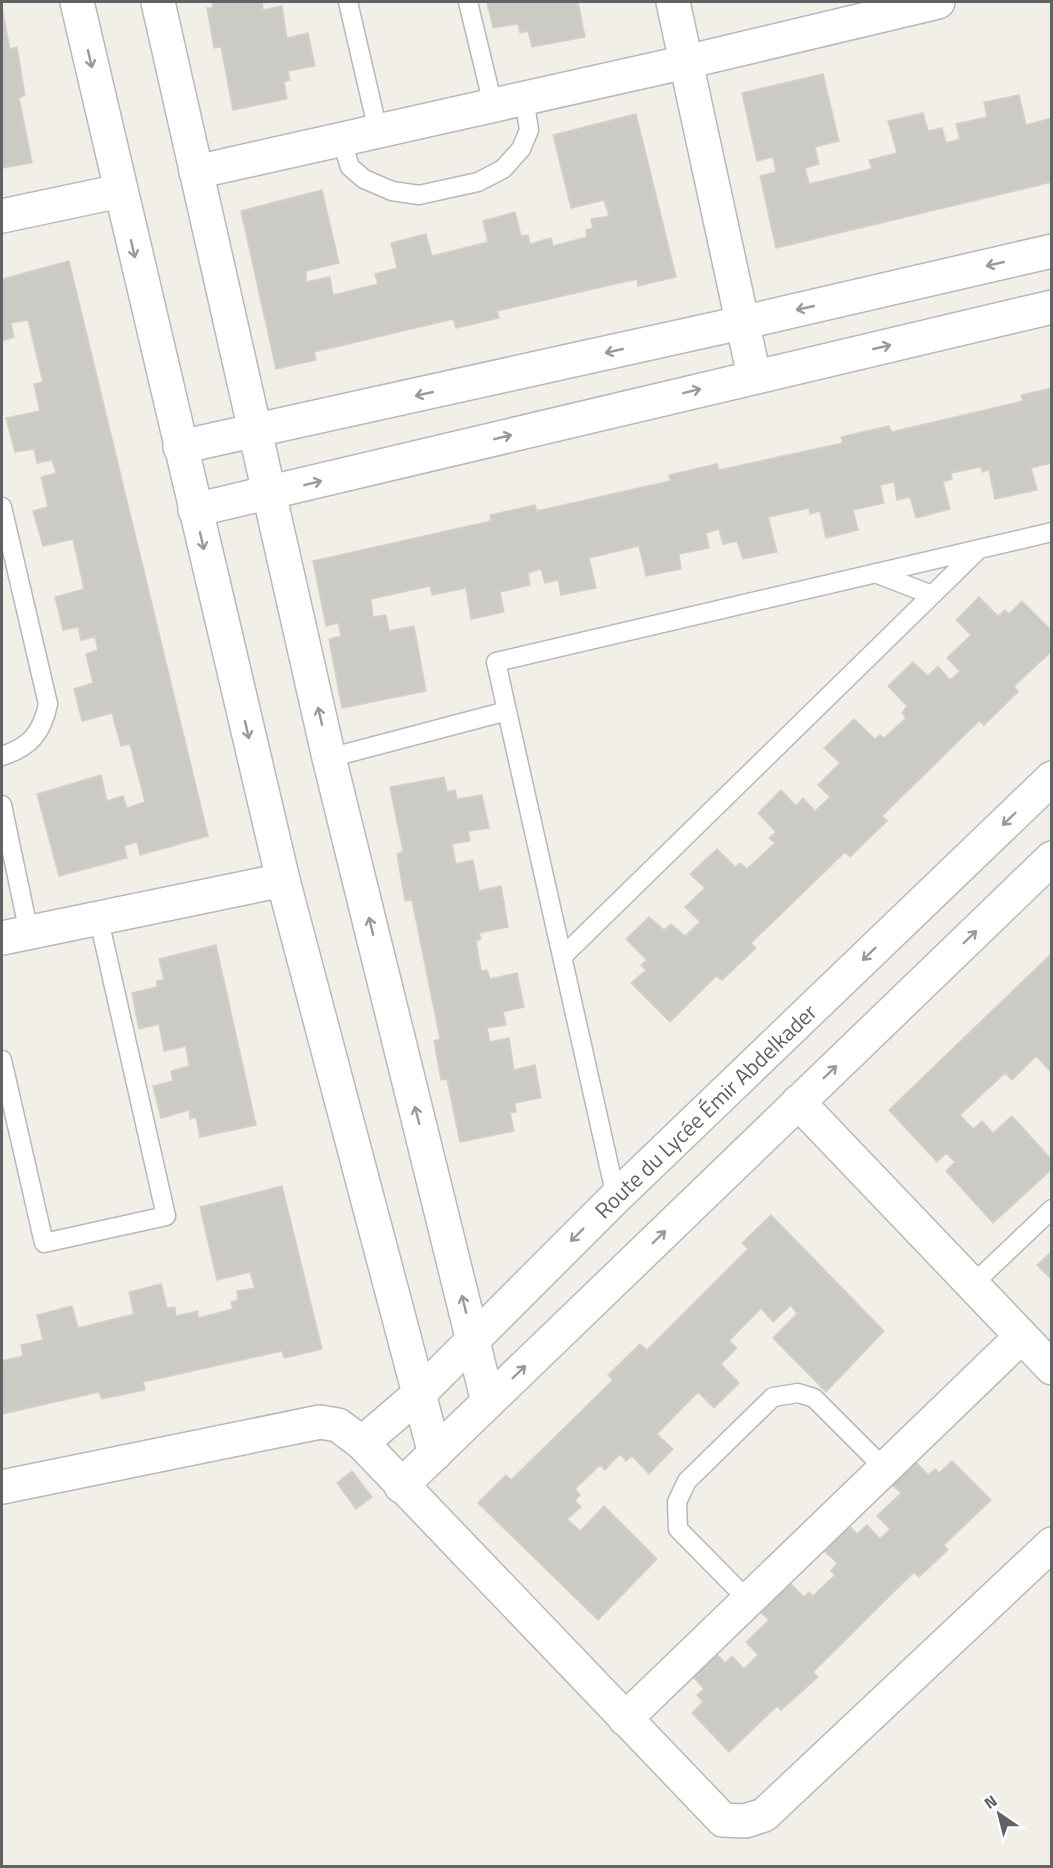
<svg xmlns="http://www.w3.org/2000/svg" width="1053" height="1868" font-family="'Titillium Web',sans-serif">
  <style>
    .building { fill: #cccac5; stroke: #d6d1c6; stroke-width: 1.5 }
    .lines { fill: none; stroke-linecap: round; stroke-linejoin: round }
    .lane-casing { stroke: #b5b8bc; stroke-width: 21 }
    .street-casing { stroke: #b5b8bc; stroke-width: 36 }
    .secondary-casing { stroke: #b6babf; stroke-width: 36 }
    .lane { stroke: #fff; stroke-width: 18 }
    .street { stroke: #fff; stroke-width: 33 }
    .secondary { stroke: #fff; stroke-width: 33 }
    .oneway { stroke: #979a9d }
    .labels { text-anchor: middle; dominant-baseline: central; stroke-width: 4.5; stroke-linejoin: round; paint-order: stroke }
    .street-label { font-size: 22px; fill: #5f6368; stroke: #fff }
  </style>
  <rect width="100%" height="100%" fill="#f1efe8"/>
  <!-- building -->
  <path class="building" d="M212,2H262L263,10L282,6L287,38L308,33L315,66L288,71L290,80L284,82L287,99L233,110L221,47L214,48L207,8H213Z
    M487,2H578L585,37L532,47L528,31L520,33L518,24L493,28Z
    M2,8L10,49L17,47L25,95L19,98L32,163L2,168Z
    M823,74L839,141L815,147L819,164L805,168L809,184L872,169L869,160L897,153L888,121L923,113L928,131L942,128L946,143L960,139L956,124L987,117L984,102L1019,95L1026,125L1052,118V182L776,248L760,176L776,172L773,157L757,161L742,93Z
    M636,114L676,277L638,286L637,279L497,311L499,318L456,328L453,319L314,352L316,360L276,369L241,211L322,190L339,263L306,271V282L330,277L333,295L378,284L375,274L397,268L391,243L426,234L432,256L488,242L483,221L515,212L521,236L528,235L530,244L551,238L553,246L587,237L586,230L593,228L591,219L609,216L604,200L571,208L553,135Z
    M69,261L208,836L140,855L137,842L124,846L127,858L59,876L37,794L101,775L107,801L123,796L127,808L145,802L130,744L121,746L112,713L82,721L74,689L93,683L86,654L98,650L95,637L81,640L78,627L63,630L55,597L84,589L73,539L43,546L33,511L48,507L41,477L56,473L52,460L37,463L34,449L15,452L6,418L40,411L34,384L43,382L28,320L11,323L14,337L2,341V279Z
    M1052,388V463L1031,468L1037,490L995,499L989,470L982,472L981,467L951,473L952,479L943,482L950,509L916,518L910,497L897,500L894,482L880,485L884,503L853,510L858,530L826,538L820,511L810,514L809,508L768,517L777,552L743,559L737,541L723,544L719,529L706,533L709,548L679,554L681,569L646,576L639,546L589,558L596,588L561,595L558,580L545,583L541,569L528,573L530,585L500,592L504,612L471,619L466,588L432,595L430,586L371,599L373,617L386,615L389,631L414,626L426,691L342,708L329,639L341,636L338,623L326,626L313,561L491,521L490,515L535,505L537,511L670,481L669,475L717,464L719,470L843,443L841,437L889,426L891,432L1023,401L1021,395Z
    M979,597L998,616L1005,610L1009,614L1022,601L1052,631V651L1014,686L1018,692L984,725L979,721L882,816L887,821L850,857L845,852L751,943L756,948L722,980L716,976L670,1022L631,983L646,970L641,965L647,960L626,939L649,917L664,930L671,924L685,936L700,922L685,907L705,888L690,874L717,849L735,867L740,863L747,869L775,843L769,838L776,832L758,813L781,790L796,806L803,798L815,811L830,797L818,785L840,763L824,748L854,719L875,739L880,735L884,738L906,718L902,713L907,706L888,686L913,662L928,676L938,666L950,680L960,671L947,658L971,635L956,620Z
    M444,777L447,792L455,790L457,799L482,795L489,828L468,831L470,841L452,844L456,864L473,860L479,891L501,886L508,927L479,933L481,939L476,941L481,971L487,970L490,979L517,973L524,1007L503,1012L506,1025L487,1028L490,1042L509,1038L514,1070L535,1065L541,1098L515,1103L516,1112L510,1113L514,1131L460,1142L447,1079L441,1080L434,1041L440,1039L412,900L405,901L397,854L403,851L390,787Z
    M216,945L256,1125L200,1137L196,1117L190,1119L189,1110L161,1118L153,1086L173,1081L171,1071L189,1066L186,1046L164,1051L159,1024L139,1029L132,993L157,987V981L164,980L159,959Z
    M1052,953V1073L1036,1056L1012,1080L1005,1073L960,1115L973,1129L982,1121L993,1133L1012,1116L1052,1160V1169L993,1223L946,1171L955,1162L946,1153L937,1162L889,1110Z
    M282,1186L322,1349L284,1358L282,1351L143,1382L145,1390L102,1399L99,1392L2,1414V1361L23,1356L21,1345L43,1340L37,1315L72,1306L78,1328L134,1314L129,1292L161,1284L167,1308L175,1307L176,1316L198,1311V1318L233,1309L231,1302L238,1300L237,1291L255,1288L250,1272L217,1280L200,1207Z
    M771,1215L884,1331L826,1392L773,1338L797,1314L791,1305L773,1322L761,1308L729,1341L737,1348L721,1364L739,1383L714,1408L698,1392L657,1434L673,1449L649,1474L632,1456L626,1461L620,1454L605,1470L600,1465L575,1489L580,1495L575,1501L581,1507L567,1519L580,1531L604,1506L657,1559L598,1620L478,1503L506,1475L511,1480L613,1380L608,1375L640,1344L647,1350L748,1249L742,1243Z
    M1052,1251V1280L1037,1265Z
    M910,1456L928,1475L935,1469L939,1473L952,1461L991,1500L944,1545L948,1550L919,1577L914,1572L813,1672L818,1677L781,1710L777,1706L729,1752L692,1713L703,1702L697,1695L704,1689L687,1670L710,1647L725,1663L732,1656L744,1669L758,1655L746,1642L769,1620L753,1605L783,1576L804,1597L809,1592L813,1596L835,1575L831,1571L837,1563L817,1544L843,1519L857,1534L867,1525L880,1539L890,1529L877,1516L901,1493L885,1479Z
    M352,1471L372,1497L356,1509L337,1483Z"/>
  <g class="lines">
    <defs>
      <path id="lane" d="M348,2L378,131
        M468,2L493,105
        M341,139L350,167L364,179L392,191L419,195L478,182L503,169L521,149L529,130L524,98
        M2,507L48,704C42,733 30,747 2,756
        M875,573L932,595
        M329,758L507,711
        M2,805L29,933
        M562,957L977,551
        M2,1060L44,1243L166,1216L99,920
        M616,1197L496,662L1052,532
        M972,1285L1052,1209
        M748,1600L678,1529L677,1502L687,1481L773,1397L798,1393L814,1398L885,1469"/>
      <path id="street" d="M673,2L754,376
        M196,172L686,62L938,2
        M2,216L120,191
        M180,447L741,323L1052,251
        M195,510L1052,307
        M2,938L283,880
        M798,1102L1052,1368
        M2,1487L320,1422L338,1425L362,1443L723,1820L745,1821L764,1815L1052,1544
        M625,1719L1021,1337"/>
      <g id="secondary">
        <path d="M77,2L283,880L435,1454"/>
        <path d="M158,2L329,758L488,1402"/>
        <path id="s1" d="M362,1443L418,1395L616,1197L1052,778"/>
        <path d="M401,1486L1052,858"/>
      </g>
    </defs>
    <!-- lane casing -->
    <use href="#lane" class="lane-casing"/>
    <!-- street casing -->
    <use href="#street" class="street-casing"/>
    <!-- secondary casing -->
    <use href="#secondary" class="secondary-casing"/>
    <!-- lane -->
    <use href="#lane" class="lane"/>
    <!-- street -->
    <use href="#street" class="street"/>
    <!-- secondary -->
    <use href="#secondary" class="secondary"/>
  </g>
  <!-- one-way arrows -->
  <defs><path id="oneway-shaft" d="M-6 0H5M1.5-3L5.5 0L1.5 3" fill="none" stroke-width="1.6" stroke-linecap="round" stroke-linejoin="round" transform="scale(1.5)"/></defs>
  <g class="oneway">
    <use href="#oneway-shaft" transform="translate(90 59) rotate(77)"/>
    <use href="#oneway-shaft" transform="translate(133 249) rotate(77)"/>
    <use href="#oneway-shaft" transform="translate(995 264) rotate(167)"/>
    <use href="#oneway-shaft" transform="translate(805 308) rotate(167)"/>
    <use href="#oneway-shaft" transform="translate(882 347) rotate(-13)"/>
    <use href="#oneway-shaft" transform="translate(614 351) rotate(167)"/>
    <use href="#oneway-shaft" transform="translate(692 391) rotate(-14)"/>
    <use href="#oneway-shaft" transform="translate(424 394) rotate(167)"/>
    <use href="#oneway-shaft" transform="translate(503 437) rotate(-14)"/>
    <use href="#oneway-shaft" transform="translate(313 483) rotate(-14)"/>
    <use href="#oneway-shaft" transform="translate(202 541) rotate(77)"/>
    <use href="#oneway-shaft" transform="translate(320 716) rotate(-103)"/>
    <use href="#oneway-shaft" transform="translate(247 730) rotate(77)"/>
    <use href="#oneway-shaft" transform="translate(1009 819) rotate(136)"/>
    <use href="#oneway-shaft" transform="translate(371 926) rotate(-104)"/>
    <use href="#oneway-shaft" transform="translate(970 937) rotate(-44)"/>
    <use href="#oneway-shaft" transform="translate(869 954) rotate(136)"/>
    <use href="#oneway-shaft" transform="translate(830 1072) rotate(-44)"/>
    <use href="#oneway-shaft" transform="translate(417 1115) rotate(-104)"/>
    <use href="#oneway-shaft" transform="translate(577 1235) rotate(135)"/>
    <use href="#oneway-shaft" transform="translate(659 1237) rotate(-44)"/>
    <use href="#oneway-shaft" transform="translate(464 1304) rotate(-104)"/>
    <use href="#oneway-shaft" transform="translate(519 1372) rotate(-44)"/>
  </g>
  <g class="labels">
    <!-- street labels -->
    <g class="street-label">
      <text stroke="none"><textPath href="#s1" startOffset="478">Route du Lycée Émir Abdelkader</textPath></text>
    </g>
  </g>
  <!-- border -->
  <rect width="1053" height="1868" fill="none" stroke="#5f6368" stroke-width="6"/>
  <!-- north arrow -->
  <g transform="translate(999 1814) rotate(325)" stroke="#ffffff" stroke-width="4.5" paint-order="stroke">
  <path d="M0-4.5L10 22L0 15L-10 22Z" fill="#5f6368"/>
  <text y="-9" font-size="16" font-weight="bold" text-anchor="middle" fill="#5f6368">N</text>
  </g>
</svg>
